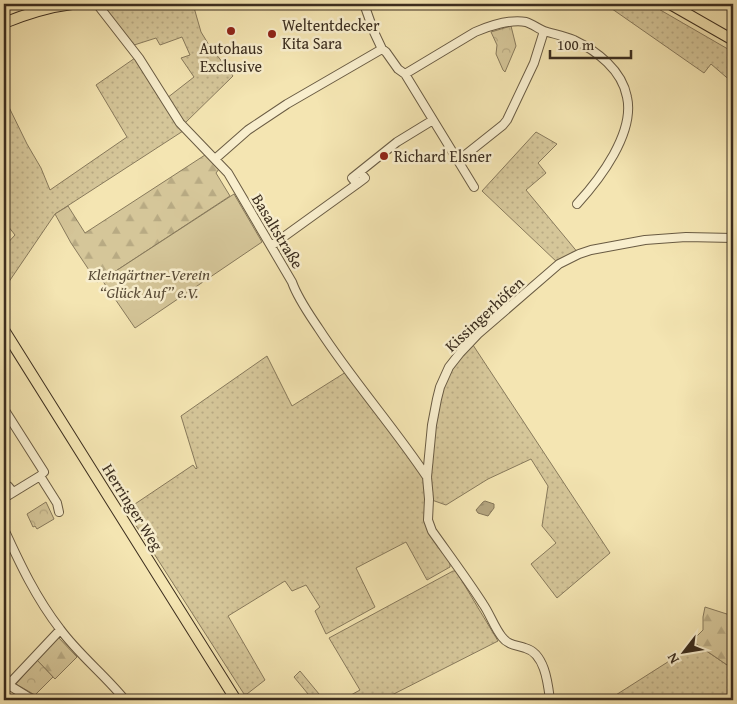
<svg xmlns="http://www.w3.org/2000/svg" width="737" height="704" font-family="'Gentium Book Plus',serif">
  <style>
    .grass { fill: url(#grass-dots); stroke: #887a5c }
    .forest { fill: url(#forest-firs); stroke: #887a5c }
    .park { fill: url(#park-crowns); stroke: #887a5c }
    .garden { fill: #d5c699; stroke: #887a5c }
    .water { fill: url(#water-ripples); stroke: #847659 }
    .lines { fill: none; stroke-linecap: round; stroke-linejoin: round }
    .minor-casing { stroke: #695b43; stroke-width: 10 }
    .major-casing { stroke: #3b2d1e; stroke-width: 12 }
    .minor { stroke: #f8eecd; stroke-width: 8 }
    .major { stroke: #f4e5b2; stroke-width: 10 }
    .poi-dot { fill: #8f2418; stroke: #f8eecd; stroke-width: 2 }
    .labels { text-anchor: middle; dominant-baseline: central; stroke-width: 5; stroke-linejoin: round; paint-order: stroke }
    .poi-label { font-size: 16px; fill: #3b2d1e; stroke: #f8eecd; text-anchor: start }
    .street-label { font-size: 16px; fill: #3b2d1e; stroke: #f8eecd }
    .park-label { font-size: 16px; font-style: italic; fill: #5a4c37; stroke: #f8eecd }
  </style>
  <defs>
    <pattern id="grass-dots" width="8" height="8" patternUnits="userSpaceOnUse" patternTransform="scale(1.25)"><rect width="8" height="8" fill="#d5c699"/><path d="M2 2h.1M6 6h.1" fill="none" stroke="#b8aa83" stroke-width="1.8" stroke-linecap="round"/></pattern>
    <pattern id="forest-firs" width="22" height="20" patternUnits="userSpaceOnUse" patternTransform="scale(1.25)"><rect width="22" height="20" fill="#d5c699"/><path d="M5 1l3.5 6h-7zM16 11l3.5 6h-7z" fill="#b8aa83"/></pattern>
    <pattern id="park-crowns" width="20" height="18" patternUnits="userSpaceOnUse" patternTransform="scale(1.25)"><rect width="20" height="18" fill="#d5c699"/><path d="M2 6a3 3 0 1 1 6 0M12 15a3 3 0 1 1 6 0" fill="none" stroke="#b8aa83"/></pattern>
    <pattern id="water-ripples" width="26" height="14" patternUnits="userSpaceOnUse" patternTransform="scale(1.25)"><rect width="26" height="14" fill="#b5a680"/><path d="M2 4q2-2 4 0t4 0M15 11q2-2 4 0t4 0" fill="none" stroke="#948868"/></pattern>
  </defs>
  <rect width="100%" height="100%" fill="#f4e5b2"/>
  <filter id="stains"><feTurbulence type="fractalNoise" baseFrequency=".004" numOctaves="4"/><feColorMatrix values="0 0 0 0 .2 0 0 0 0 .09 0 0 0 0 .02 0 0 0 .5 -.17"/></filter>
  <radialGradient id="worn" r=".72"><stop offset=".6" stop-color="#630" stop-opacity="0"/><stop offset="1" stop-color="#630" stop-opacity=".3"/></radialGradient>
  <!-- grass -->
  <path class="grass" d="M157,4H193L201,32L209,45L233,76L184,124L167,98L194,77L181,58L190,55L182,37L160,45L156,38L131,46L104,10Z
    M605,4H650L733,52V83L711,64L704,73Z
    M135,58L183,131L55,214L4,289V247L15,235L4,221V97L27,144L41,168L50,190L127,137L96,85Z
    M536,132L557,144L538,163L546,173L526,190L579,254L559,264L482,191Z
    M471,342L610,553L557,598L531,564L556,543L542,526L548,486L531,459L488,479L446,505L429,499L427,477L440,387Z
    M267,356L292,406L346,372L379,415L424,478L426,498L425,521L428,531L450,561V567L427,580L406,542L356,568L375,607L326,634L315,611L320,607L306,585L292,591L285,581L228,616L265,680L247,694H244L126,510L193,465L196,469L197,468L181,416Z
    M453,571H456L498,641L382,700H342L360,690L329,638Z
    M696,644L733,669V700H608Z
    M300,671L324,700H313L294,677Z"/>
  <!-- forest -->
  <path class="forest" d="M205,155L219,169L216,173L230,196L102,280L97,282L71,243L55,214L68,206L85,233Z
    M705,607L733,616V669L692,641L703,630V617Z
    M58,637L77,657L55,679L37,660Z"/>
  <!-- park -->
  <path class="park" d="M511,26L516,46L505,72L503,70L496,54L497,45L491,32Z
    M46,502L54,519L37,529L35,526L33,527L27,514Z
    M37,660L53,677L35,695L16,684Z"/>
  <!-- garden -->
  <path class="garden" d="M234,194L262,242L135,328L102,280Z"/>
  <!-- water -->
  <path class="water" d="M485,501L494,504V508L488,516L478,513L476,510L483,502Z"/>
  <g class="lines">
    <defs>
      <path id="minor" d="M97,4L139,58L180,123L228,173L292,282C298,299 309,314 319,329C352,380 393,426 427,477
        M364,4L374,32L382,49L386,52L398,69L405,74L474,187
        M544,31C554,34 565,36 574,40C597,51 622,70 627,97C635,133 600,179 577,204
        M405,74L475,32C489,26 511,19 526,22C532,24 539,29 544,31L534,63L507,120L503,125L459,160
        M215,159L248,130L287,104L382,49
        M357,184L365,178L360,172
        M271,246L357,184L352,178L397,142L433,120
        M4,409L44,472L40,476L4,498
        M40,476L57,503L59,512
        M4,488L8,486L13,492
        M4,529C20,564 36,598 60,629C79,655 105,675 125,700
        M4,683L7,684L12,681L60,630
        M7,684L33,700
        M550,700C548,684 545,653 525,648C516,645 508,645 502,637C494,627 490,614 483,604C467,579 449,555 432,531L428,520L429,499L427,477L432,425L437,399L440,387L449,367L460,353L478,334L559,264L579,254L591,250L645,240L686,237L733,238"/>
      <path id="major" d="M670,4L733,40
        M4,23C26,14 48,7 72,4
        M4,330L236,700"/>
    </defs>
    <!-- minor casing -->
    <use href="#minor" class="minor-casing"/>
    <!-- major casing -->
    <use href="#major" class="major-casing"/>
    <!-- minor -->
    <use href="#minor" class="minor"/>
    <!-- major -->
    <use href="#major" class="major"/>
  </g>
  <!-- markers -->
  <g class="poi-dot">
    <circle cx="231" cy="31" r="5"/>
    <circle cx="272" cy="34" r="5"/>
    <circle cx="384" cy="156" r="5"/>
  </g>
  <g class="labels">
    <!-- poi labels -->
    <g class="poi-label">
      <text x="282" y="25">Weltentdecker<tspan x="282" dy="18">Kita Sara</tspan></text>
      <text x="231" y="48" text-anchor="middle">Autohaus<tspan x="231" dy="18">Exclusive</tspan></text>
      <text x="394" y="156">Richard Elsner</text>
    </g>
    <!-- street labels -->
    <g class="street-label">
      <text transform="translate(278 231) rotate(59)">Basaltstraße</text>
      <text transform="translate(484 314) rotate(-43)">Kissingerhöfen</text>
      <text transform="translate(133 507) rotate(58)">Herringer Weg</text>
    </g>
    <!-- park labels -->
    <g class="park-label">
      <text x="149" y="274">Kleingärtner-Verein<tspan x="149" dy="18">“Glück Auf” e.V.</tspan></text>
    </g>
  </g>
  <!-- margin -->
  <rect width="737" height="704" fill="none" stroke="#f4e5b2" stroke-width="20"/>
  <rect x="5" y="5" width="727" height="694" fill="none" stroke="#3b2d1e" stroke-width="2.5"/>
  <rect x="10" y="10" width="717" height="684" fill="none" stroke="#3b2d1e"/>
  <!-- north arrow -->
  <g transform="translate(684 652) rotate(239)" stroke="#f8eecd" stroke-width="4" paint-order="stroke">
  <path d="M0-4L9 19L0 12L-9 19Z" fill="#3b2d1e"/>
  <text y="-8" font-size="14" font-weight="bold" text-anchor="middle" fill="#3b2d1e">N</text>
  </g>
  <!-- scale -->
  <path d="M550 50v8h81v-8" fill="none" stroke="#3b2d1e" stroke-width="2.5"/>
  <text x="557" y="50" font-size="15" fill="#3b2d1e" stroke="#f8eecd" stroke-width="4" paint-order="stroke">100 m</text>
  <rect width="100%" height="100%" filter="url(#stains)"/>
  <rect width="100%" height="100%" fill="url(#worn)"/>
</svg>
